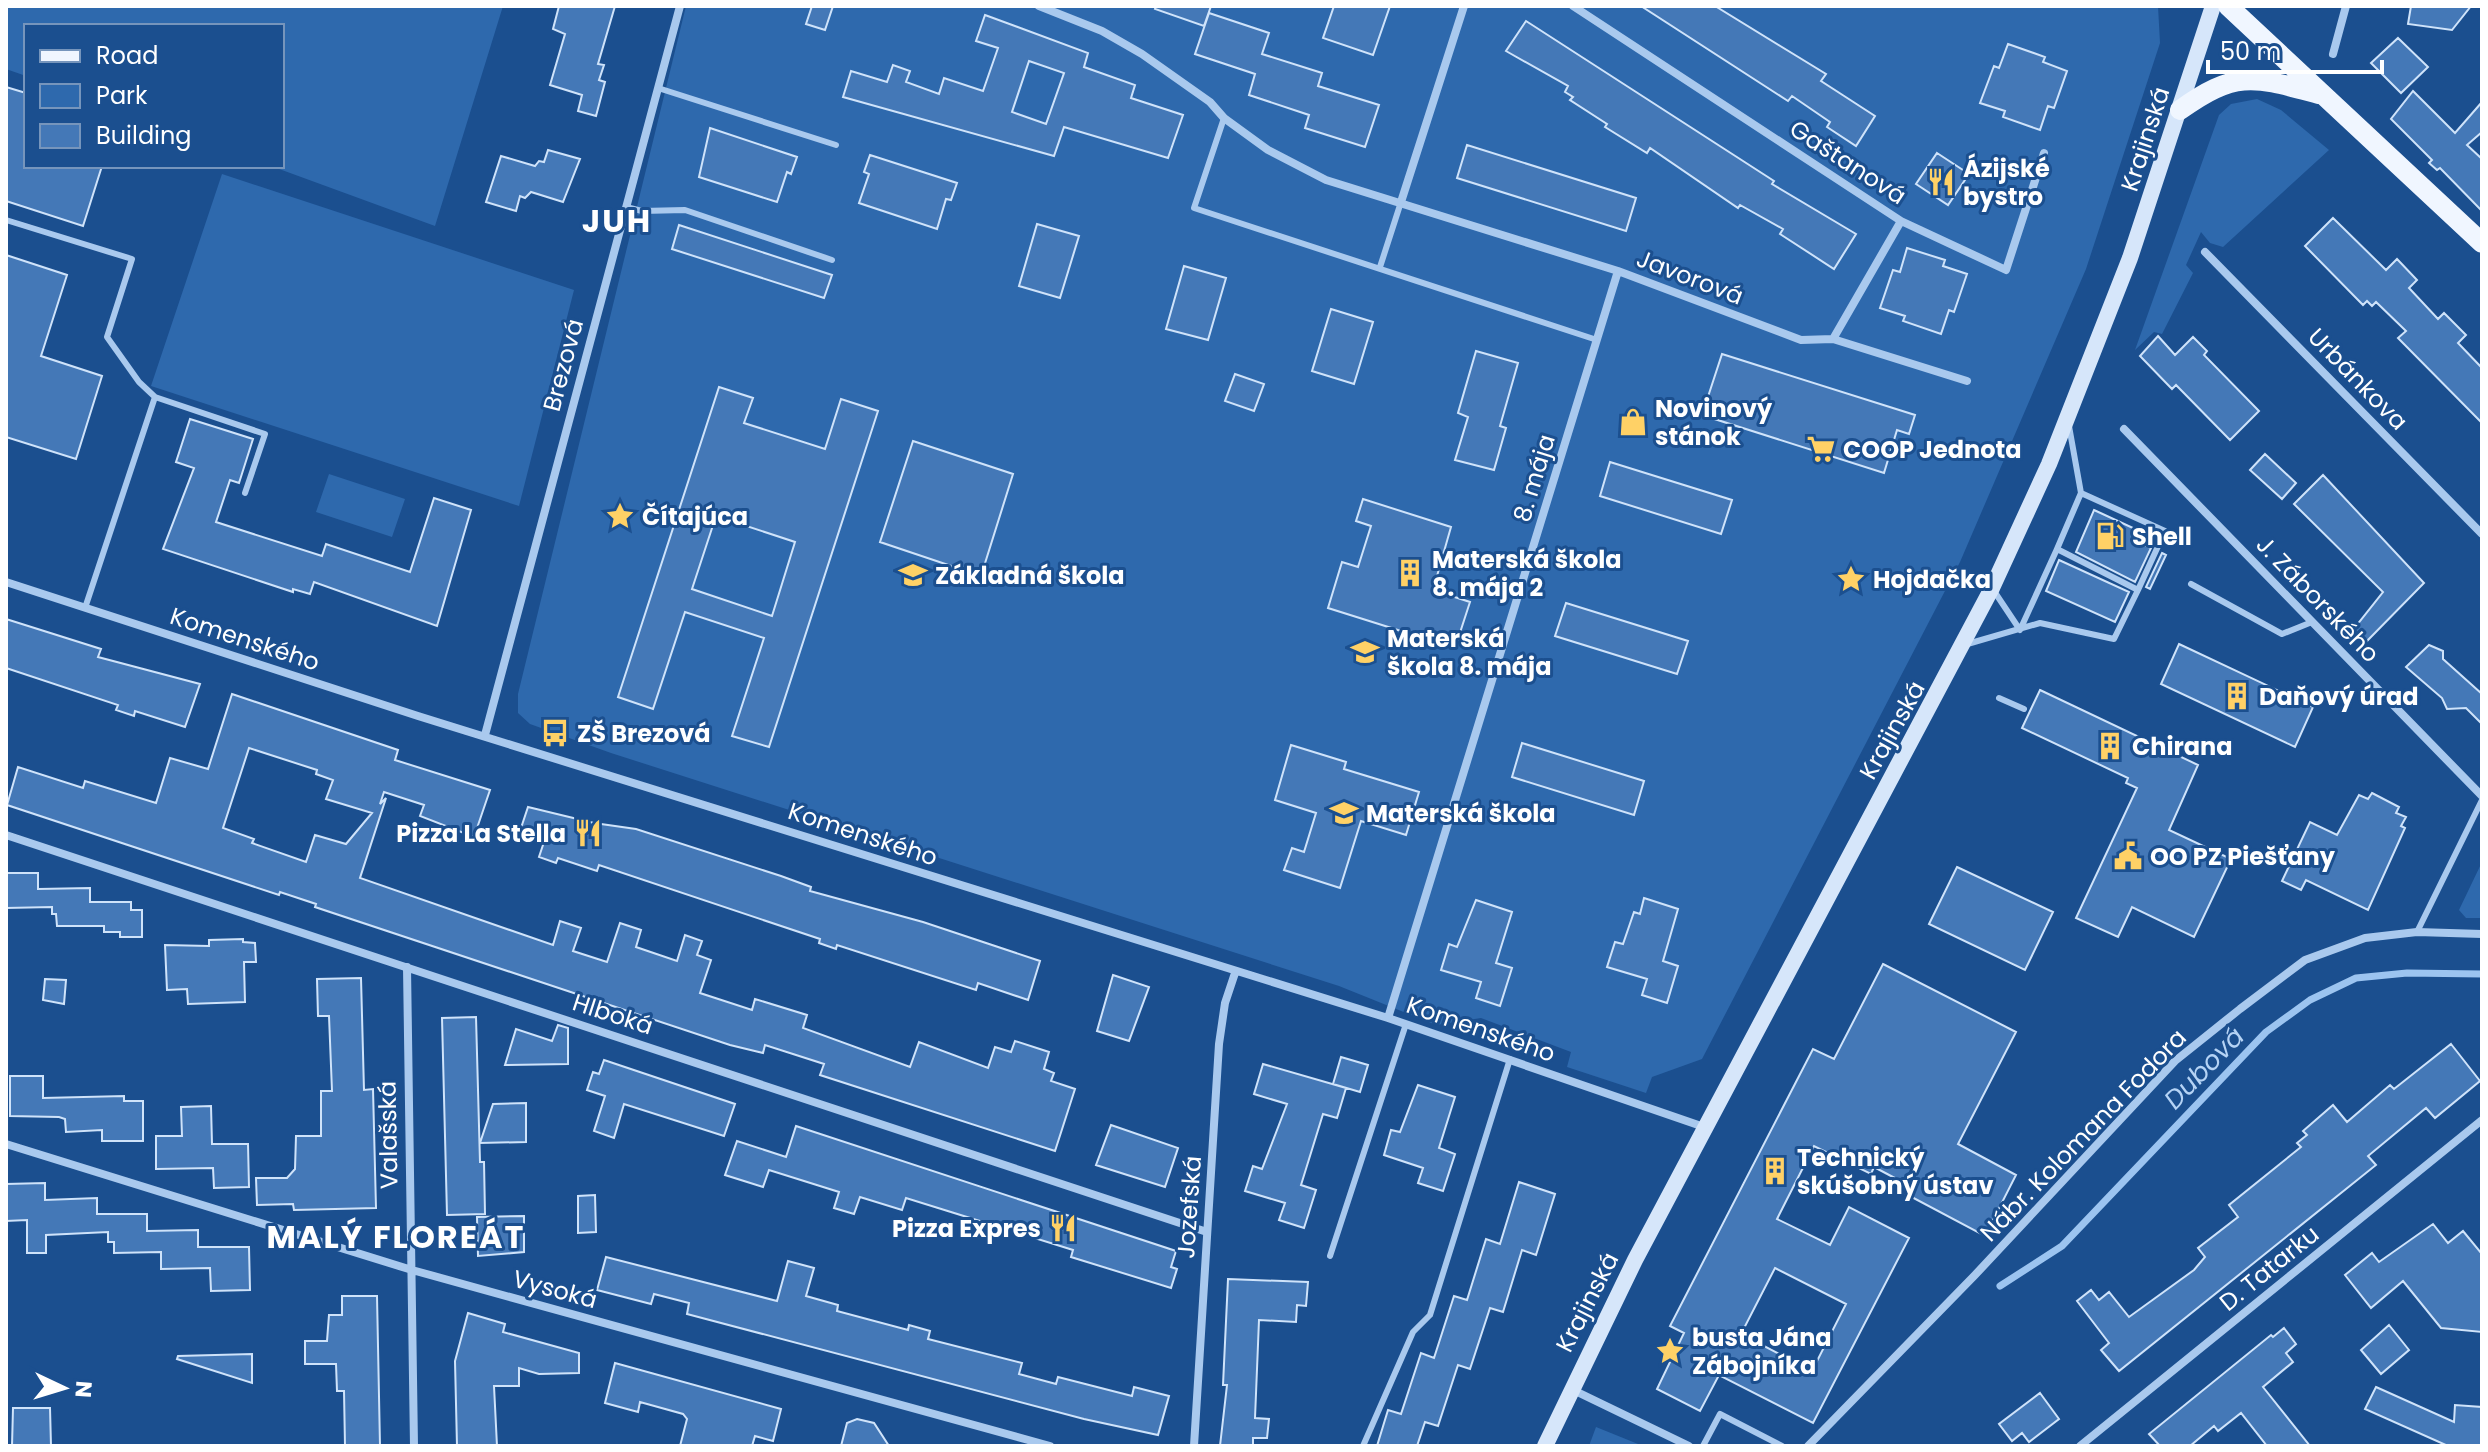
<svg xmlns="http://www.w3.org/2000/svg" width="2488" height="1452" font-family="Poppins,sans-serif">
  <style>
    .green { fill: #2e69ad }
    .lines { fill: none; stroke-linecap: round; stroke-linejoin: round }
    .stream { stroke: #9cc4f0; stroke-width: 7 }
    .building { fill: #4478b7; stroke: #cfe3fa; stroke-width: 2; fill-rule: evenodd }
    .service { stroke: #a9c9ee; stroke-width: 6 }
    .minor { stroke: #a9c9ee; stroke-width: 8 }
    .secondary { stroke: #d6e6fa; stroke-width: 16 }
    .primary { stroke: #f0f6ff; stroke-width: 20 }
    .labels { text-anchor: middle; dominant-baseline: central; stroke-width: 6; stroke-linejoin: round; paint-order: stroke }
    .street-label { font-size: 24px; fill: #fff; stroke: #1b4f8f }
    .poi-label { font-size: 24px; font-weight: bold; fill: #fff; stroke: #1b4f8f; text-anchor: start }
    .water-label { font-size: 26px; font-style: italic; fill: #b5d3f5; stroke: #1b4f8f }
    .district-label { font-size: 32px; font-weight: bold; letter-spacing: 2px; fill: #fff; stroke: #1b4f8f }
  </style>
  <rect width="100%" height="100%" fill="#1b4f8f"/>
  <!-- green -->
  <path class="green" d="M6,6H503L435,226L271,166H282V26H26V76L6,69Z
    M686,6H2158L2160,43L2086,269L1960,562L1702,1059L1652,1077L1646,1093L1567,1067L1571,1052L1481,1018L1436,1025L1339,986L611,753L530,724L518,713V694Z
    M2257,99L2281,110L2329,150L2223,247L2210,243L2201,232L2186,265L2193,273L2162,334L2154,332L2135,350L2219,115L2231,104Z
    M222,174L574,290L519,506L151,386Z
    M329,474L405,499L392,537L316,512Z
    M2482,862V918H2466L2459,910Z
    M1596,1427L1643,1446H1589Z"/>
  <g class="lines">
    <!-- stream -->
    <path class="stream" d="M2000,1286L2062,1246L2266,1032L2310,1000L2356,978L2407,973L2482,974"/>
  </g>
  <!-- building -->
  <path class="building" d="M559,6H615L598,64L604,65L599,80L605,82L596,116L578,111L582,95L550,85L565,34L553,29Z
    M812,6H833L825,30L806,24Z
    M1156,6H1211L1204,26L1155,9Z
    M1334,6H1390L1373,55L1323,38Z
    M1641,6H1715L1826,74L1821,81L1875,116L1856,146L1827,127L1830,122L1792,96L1788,101Z
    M2411,6H2471L2452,30L2408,24Z
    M1209,13L1269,33L1262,54L1322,73L1318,86L1379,105L1365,147L1305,128L1309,115L1249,95L1255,74L1195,54Z
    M985,15L1088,53L1084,67L1135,85L1131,98L1183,115L1168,158L1064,127L1054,156L843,97L851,71L887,82L893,65L910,71L906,82L939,94L944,78L983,91L998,48L976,41ZM1029,61L1064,73L1046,124L1012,112Z
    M1526,21L1774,181L1772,184L1856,234L1834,269L1780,234L1783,229L1740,205L1738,208L1650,148L1647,153L1605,127L1607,124L1570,100L1573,97L1565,92L1568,86L1506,51Z
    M2398,38L2428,67L2401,93L2371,63Z
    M2008,44L2045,57L2043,62L2067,71L2054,108L2048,106L2040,130L2003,117L2005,111L1980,103L1994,66L1999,68Z
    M6,87L26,93V166H102L83,226L6,201Z
    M2413,91L2455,133L2482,102V132L2467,145L2482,159V211L2440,168L2437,170L2429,163L2432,160L2391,119Z
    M710,128L797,157L791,174L787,172L777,202L699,177Z
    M1467,145L1636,198L1626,231L1457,178Z
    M548,150L580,159L563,202L531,192L525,198L520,196L516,211L486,202L501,156L535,166L539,161L544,162Z
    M1937,153L1969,174L1948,205L1916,184Z
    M870,155L957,183L951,200L946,199L937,229L859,203L869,174L864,172Z
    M2333,218L2386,270L2397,259L2417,280L2409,288L2438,319L2444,313L2466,335L2458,343L2482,368V423L2398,338L2406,331L2376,302L2372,306L2367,301L2363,305L2305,246Z
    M1037,224L1079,236L1060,298L1019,286Z
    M679,225L832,275L824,298L672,249Z
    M1907,248L1945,260L1943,266L1967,274L1954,312L1949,310L1941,334L1903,321L1905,316L1880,308L1893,270L1900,272Z
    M6,255L67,275L41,356L102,376L76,459L6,437Z
    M1184,266L1226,278L1208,340L1166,329Z
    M1331,309L1373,322L1354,384L1312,371Z
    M2158,336L2175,355L2193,337L2207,351L2204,355L2259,411L2230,440L2176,385L2172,389L2140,356Z
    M1476,351L1518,363L1500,426L1506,428L1494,470L1455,460L1468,417L1458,413Z
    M1722,354L1915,415L1909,434L1897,430L1884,473L1702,415Z
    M1235,374L1264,384L1254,411L1225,401Z
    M719,387L753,398L744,423L825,449L841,399L878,411L769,747L732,736L764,638L685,612L653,709L618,697ZM716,516L795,542L772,616L692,589Z
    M190,419L253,439L239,483L230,480L216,522L322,556L326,544L410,572L434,498L471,510L437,626L314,582L310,594L293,589V592L163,549L194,468L176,462Z
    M913,441L1013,474L981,576L880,542Z
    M2265,454L2296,483L2282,499L2250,470Z
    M1610,462L1732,500L1721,534L1600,496Z
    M2323,475L2424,583L2366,642L2353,630L2383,592L2294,504Z
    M1363,499L1451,527L1433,590L1470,602L1455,648L1328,608L1342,562L1358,567L1371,526L1356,521Z
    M2094,510L2146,534L2141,544L2151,548L2135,582L2076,552Z
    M2162,553L2166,555L2150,589L2146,587Z
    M2059,560L2129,592L2115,622L2046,591Z
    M1566,603L1688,641L1677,674L1555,636Z
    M6,619L101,649L98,657L200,684L185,727L135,711L134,716L116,710L118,705L6,668Z
    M2179,644L2313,707L2295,747L2161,684Z
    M2429,645L2443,651V659L2482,694V724L2466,708L2447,709L2442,698L2406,667Z
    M2040,690L2198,765L2169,830L2231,859L2194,937L2132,907L2118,937L2076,918L2137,788L2126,783L2128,778L2022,728Z
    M232,694L398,750L395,760L490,790L474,837L420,816L424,805L384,792L380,804L386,798L360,878L553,945L560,921L581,928L573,951L607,962L620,923L641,930L636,947L677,961L685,935L702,941L697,955L711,960L700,993L752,1010L755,999L807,1015L803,1028L910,1067L919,1042L988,1068L995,1047L1011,1052L1015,1041L1049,1052L1044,1069L1054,1073L1051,1081L1075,1089L1055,1151L820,1075L824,1064L765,1045L763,1053L730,1045L315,907L316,904L280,892L279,895L7,805L18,767L83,788L85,781L156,803L170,758L208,769ZM249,748L317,770L316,774L333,780L326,799L372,813L346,844L315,835L306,862L252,843L254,839L223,828Z
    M1522,743L1644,781L1634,815L1512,777Z
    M1291,745L1346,762L1344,769L1419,792L1406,835L1361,821L1340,888L1284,870L1292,848L1304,852L1316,813L1275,800Z
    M2372,793L2399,807L2396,813L2406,817L2401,826L2405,828L2368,910L2306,880L2301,890L2282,881L2310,822L2337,835L2359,795L2368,799Z
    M528,807L594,823L636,829L781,876L811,887L810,891L923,922L1040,961L1028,1000L978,983L976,990L837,945L836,949L819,943L820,939L599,865L597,871L558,858L556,863L539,857L544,842L519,834Z
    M1957,867L2053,912L2025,970L1929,924Z
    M6,873H38V889L90,888V902H131V910H142V937H120V932H104V926H57L56,914H52V907L6,908Z
    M1644,898L1678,909L1663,961L1678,966L1667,1003L1642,995L1647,979L1607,967L1615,942L1623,944L1634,912L1640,914Z
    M1476,900L1512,912L1496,963L1512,968L1500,1006L1476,998L1481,982L1441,970L1449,944L1457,947Z
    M243,939V942L255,943L256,962H244L245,1002L188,1004L187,989L167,990L165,945L209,946V940Z
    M1883,964L2016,1032L1958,1144L2016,1175L1985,1236L1906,1194L1910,1186L1874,1167L1871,1174L1814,1146L1777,1219L1830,1245L1849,1207L1909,1238L1813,1423L1719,1375L1700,1411L1657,1389L1684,1333L1670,1326L1813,1049L1834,1059ZM1775,1268L1846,1304L1812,1371L1741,1334Z
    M1113,975L1149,987L1129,1041L1097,1031Z
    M361,978L364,1090L373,1089L376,1208L294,1210L293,1204L257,1205L256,1178H287L295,1169L296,1136H321V1091H332L329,1016H318L317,979Z
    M45,979L66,980L64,1004L43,1000Z
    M476,1017L480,1162H484L485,1214L447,1215L442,1018Z
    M558,1025L568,1028V1064L505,1065L516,1029L552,1041Z
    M2451,1044L2480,1081L2435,1118L2426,1108L2368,1156L2376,1165L2119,1371L2101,1350L2109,1343L2077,1301L2091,1290L2099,1300L2109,1292L2129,1317L2194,1270L2205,1257L2198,1248L2238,1217L2229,1205L2301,1147L2297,1143L2307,1135L2303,1131L2333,1105L2347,1122L2390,1085L2394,1089Z
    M1341,1057L1368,1065L1360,1092L1333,1084Z
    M604,1060L735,1104L724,1136L624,1104L614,1138L594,1131L605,1096L587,1090L593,1072L599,1074Z
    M1263,1064L1346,1088L1337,1118L1323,1114L1301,1185L1316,1190L1304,1228L1279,1220L1285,1203L1245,1191L1253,1166L1262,1169L1287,1104L1254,1094Z
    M10,1076H43V1098L124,1096V1101H143V1141H102V1130L66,1132L65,1119L59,1117L10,1116Z
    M1418,1085L1455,1097L1439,1148L1455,1154L1443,1191L1418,1183L1423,1168L1384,1155L1391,1130L1400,1132Z
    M526,1103V1142L480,1143L493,1104Z
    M211,1106L212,1144H248L249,1187L214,1188L213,1168L156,1169V1136H182L181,1107Z
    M1111,1125L1178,1148L1165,1187L1096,1165Z
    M796,1126L1176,1251L1171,1267L1177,1269L1171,1288L1071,1257L1073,1250L906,1198L902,1210L860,1197L854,1214L834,1208L839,1192L769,1170L763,1187L725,1175L737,1141L786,1157Z
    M1519,1182L1555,1194L1536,1255L1522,1250L1503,1312L1490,1308L1470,1369L1458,1365L1438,1426L1425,1422L1417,1446H1377L1388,1410L1401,1414L1421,1353L1434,1358L1454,1296L1467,1300L1486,1239L1500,1244Z
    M45,1183V1200L97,1198V1214H147V1231L198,1230V1247H249L250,1290L211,1291L210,1268L161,1269V1252L114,1253V1242H108V1232L46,1235V1253H27V1220L6,1221V1184Z
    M595,1195L596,1232L578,1233V1196Z
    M524,1216V1252L478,1256L477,1217Z
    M2433,1224L2448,1243L2463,1231L2482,1254V1332L2441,1328L2403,1281L2371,1308L2345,1275L2372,1253L2379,1262Z
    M606,1257L777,1301L788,1261L814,1268L806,1296L838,1305L837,1311L908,1330L909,1325L930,1331L928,1339L1022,1363L1019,1374L1056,1384L1058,1377L1132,1396L1134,1387L1169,1396L1158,1435L1084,1419L687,1314L689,1303L654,1294L651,1304L597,1290Z
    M1228,1279L1308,1282L1306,1306L1297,1305L1296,1322L1259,1320L1255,1418L1269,1419L1267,1438H1253V1446H1220L1227,1385H1223Z
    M342,1296H377L380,1446H345L344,1391H337L336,1364H305V1341H327L329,1315H342Z
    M468,1313L505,1324L503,1332L579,1353V1373L539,1374L519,1368V1386H494L497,1446H457L455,1361Z
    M2389,1325L2409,1350L2381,1374L2361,1350Z
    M2284,1328L2296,1344L2286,1353L2293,1362L2263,1387L2310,1446H2267L2241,1413L2218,1431L2214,1426L2190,1446H2160L2149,1434L2271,1335L2273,1337Z
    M252,1354V1383L177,1359L178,1356Z
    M615,1363L781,1409L773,1441L755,1436L752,1446H680L687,1419L683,1414L640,1402L638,1412L605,1403Z
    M2376,1387L2454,1422L2455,1405L2482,1407V1446H2448L2365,1409Z
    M2040,1393L2059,1419L2029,1442L2022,1433L2012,1441L1999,1424Z
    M13,1408H50L51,1446H12Z
    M857,1419L874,1423L889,1446H841L847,1423Z"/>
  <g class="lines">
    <!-- service -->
    <path class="service" d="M658,88L836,145
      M1224,118L1194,208L1597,340
      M626,207L642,211L685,210L832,260
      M6,220L132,259L107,337L139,382L155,397
      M1380,267L1401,202
      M2081,493L2165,531L2138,590
      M2191,584L2282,634L2312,622
      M1994,591L2020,630L2057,549
      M85,608L155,397L265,434L245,493
      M1964,645L2040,623L2114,639L2138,590L2057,549L2081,493L2069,426
      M1999,698L2024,709
      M2417,932L2482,800
      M1330,1256L1406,1024
      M1363,1446L1413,1332L1430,1315L1510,1059
      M1703,1446L1720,1414L1782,1446"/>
    <!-- minor -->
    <path class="minor" d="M1039,6L1102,31L1142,54L1210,102L1224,118L1268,150L1326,180L1618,271L1801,340L1833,339L1967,381
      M1573,6L1901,221L2006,270L2044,153
      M2333,54L2346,6
      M1401,202L1464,6
      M2205,252L2482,534
      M1833,339L1901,221
      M2124,429L2482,796
      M6,582L418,716L1388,1018L1707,1128
      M485,735L680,6
      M6,835L1207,1232
      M407,967L414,1446
      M1388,1018L1618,271
      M6,1144L412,1270L1050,1446
      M1571,1389L1689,1446
      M1194,1446L1219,1044L1225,1003L1235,973
      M1808,1446L1975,1275L2175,1061L2240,1009L2305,960L2365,938L2417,932L2482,934
      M2080,1446L2482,1120"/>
    <!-- secondary -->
    <path class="secondary" d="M1545,1446L1635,1260L1992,588L2049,464L2130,258L2213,6"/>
    <!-- primary -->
    <path class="primary" d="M2228,6L2482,243
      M2180,110C2237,69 2255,77 2319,94"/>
  </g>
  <!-- icons -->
  <defs>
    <symbol id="restaurant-bare" viewBox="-9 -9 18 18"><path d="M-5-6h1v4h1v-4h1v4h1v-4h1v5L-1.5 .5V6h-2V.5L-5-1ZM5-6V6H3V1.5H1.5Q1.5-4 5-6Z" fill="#ffd166" stroke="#1b4f8f" stroke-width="2.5" paint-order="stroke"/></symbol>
    <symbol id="shop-bare" viewBox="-9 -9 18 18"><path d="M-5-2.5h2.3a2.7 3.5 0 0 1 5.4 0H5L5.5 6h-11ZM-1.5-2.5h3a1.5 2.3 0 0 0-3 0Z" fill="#ffd166" stroke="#1b4f8f" stroke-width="2.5" paint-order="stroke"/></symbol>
    <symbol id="supermarket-bare" viewBox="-9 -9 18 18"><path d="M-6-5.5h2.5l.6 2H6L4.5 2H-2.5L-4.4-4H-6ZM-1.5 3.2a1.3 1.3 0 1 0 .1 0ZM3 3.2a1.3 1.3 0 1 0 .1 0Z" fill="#ffd166" stroke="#1b4f8f" stroke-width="2.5" paint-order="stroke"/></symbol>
    <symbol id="sight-bare" viewBox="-9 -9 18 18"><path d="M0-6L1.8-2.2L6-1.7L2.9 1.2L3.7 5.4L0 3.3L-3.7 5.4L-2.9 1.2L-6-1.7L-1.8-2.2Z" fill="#ffd166" stroke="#1b4f8f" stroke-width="2.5" paint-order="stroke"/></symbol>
    <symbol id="fuel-bare" viewBox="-9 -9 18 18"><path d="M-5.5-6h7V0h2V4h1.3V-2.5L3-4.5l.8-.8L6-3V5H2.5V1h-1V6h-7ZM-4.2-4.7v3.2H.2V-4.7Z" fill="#ffd166" stroke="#1b4f8f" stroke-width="2.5" paint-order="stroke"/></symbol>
    <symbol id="building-bare" viewBox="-9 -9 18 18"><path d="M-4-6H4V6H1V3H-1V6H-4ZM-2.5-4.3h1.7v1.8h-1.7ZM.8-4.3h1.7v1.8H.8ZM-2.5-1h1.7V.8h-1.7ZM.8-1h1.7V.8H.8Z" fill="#ffd166" stroke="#1b4f8f" stroke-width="2.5" paint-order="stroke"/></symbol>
    <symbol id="school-bare" viewBox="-9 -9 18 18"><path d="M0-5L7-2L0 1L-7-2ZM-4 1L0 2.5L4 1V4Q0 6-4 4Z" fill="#ffd166" stroke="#1b4f8f" stroke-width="2.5" paint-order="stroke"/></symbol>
    <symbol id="bus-bare" viewBox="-9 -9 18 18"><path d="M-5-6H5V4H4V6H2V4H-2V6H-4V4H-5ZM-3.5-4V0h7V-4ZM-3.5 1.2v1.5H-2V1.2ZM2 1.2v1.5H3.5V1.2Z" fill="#ffd166" stroke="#1b4f8f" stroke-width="2.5" paint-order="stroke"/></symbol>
    <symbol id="civic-bare" viewBox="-9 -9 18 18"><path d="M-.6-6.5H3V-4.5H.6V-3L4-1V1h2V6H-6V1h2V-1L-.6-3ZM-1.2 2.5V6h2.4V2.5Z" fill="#ffd166" stroke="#1b4f8f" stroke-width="2.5" paint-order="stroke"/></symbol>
  </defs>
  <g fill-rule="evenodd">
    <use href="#restaurant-bare" x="1921" y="162" width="40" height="40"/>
    <use href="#shop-bare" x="1613" y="402" width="40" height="40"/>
    <use href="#supermarket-bare" x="1801" y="429" width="40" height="40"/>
    <use href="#sight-bare" x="600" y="496" width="40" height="40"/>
    <use href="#fuel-bare" x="2090" y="516" width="40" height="40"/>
    <use href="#building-bare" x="1390" y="553" width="40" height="40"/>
    <use href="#school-bare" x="893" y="555" width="40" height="40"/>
    <use href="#sight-bare" x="1831" y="559" width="40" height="40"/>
    <use href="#school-bare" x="1345" y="632" width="40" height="40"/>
    <use href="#building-bare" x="2217" y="676" width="40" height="40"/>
    <use href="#bus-bare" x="535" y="713" width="40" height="40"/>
    <use href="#building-bare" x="2090" y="726" width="40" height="40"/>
    <use href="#school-bare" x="1324" y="793" width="40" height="40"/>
    <use href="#restaurant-bare" x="568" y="813" width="40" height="40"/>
    <use href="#civic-bare" x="2108" y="836" width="40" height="40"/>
    <use href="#building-bare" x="1755" y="1151" width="40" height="40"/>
    <use href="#restaurant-bare" x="1043" y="1208" width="40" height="40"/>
    <use href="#sight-bare" x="1650" y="1331" width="40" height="40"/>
  </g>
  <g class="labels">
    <!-- street labels -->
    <g class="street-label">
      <text transform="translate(2145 139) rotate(-72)">Krajinská</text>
      <text transform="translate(1848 162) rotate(33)">Gaštanová</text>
      <text transform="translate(1690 277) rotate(21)">Javorová</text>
      <text transform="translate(563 365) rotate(-75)">Brezová</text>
      <text transform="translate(2358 379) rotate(46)">Urbánkova</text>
      <text transform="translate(1534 478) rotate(-73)">8. mája</text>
      <text transform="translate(2318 599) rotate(46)">J. Záborského</text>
      <text transform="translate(245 639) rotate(18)">Komenského</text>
      <text transform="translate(1892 730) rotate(-61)">Krajinská</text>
      <text transform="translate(863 834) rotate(18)">Komenského</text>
      <text transform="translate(613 1014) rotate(18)">Hlboká</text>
      <text transform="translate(1481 1029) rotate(19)">Komenského</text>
      <text transform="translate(388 1135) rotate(-91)">Valašská</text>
      <text transform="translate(2083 1135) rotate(-46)">Nábr. Kolomana Fodora</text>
      <text transform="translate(1189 1207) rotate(-86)">Jozefská</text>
      <text transform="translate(2269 1268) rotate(-39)">D. Tatarku</text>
      <text transform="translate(555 1289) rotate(15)">Vysoká</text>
      <text transform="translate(1587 1302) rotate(-63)">Krajinská</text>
    </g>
    <!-- poi labels -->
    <g class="poi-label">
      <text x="1963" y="168">Ázijské<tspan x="1963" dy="28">bystro</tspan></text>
      <text x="1655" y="408">Novinový<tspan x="1655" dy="28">stánok</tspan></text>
      <text x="1843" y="449">COOP Jednota</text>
      <text x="642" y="516">Čítajúca</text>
      <text x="2132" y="536">Shell</text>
      <text x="1432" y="559">Materská škola<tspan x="1432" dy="28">8. mája 2</tspan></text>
      <text x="935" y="575">Základná škola</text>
      <text x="1873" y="579">Hojdačka</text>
      <text x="1387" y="638">Materská<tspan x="1387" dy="28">škola 8. mája</tspan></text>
      <text x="2259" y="696">Daňový úrad</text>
      <text x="577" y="733">ZŠ Brezová</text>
      <text x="2132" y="746">Chirana</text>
      <text x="1366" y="813">Materská škola</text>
      <text x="566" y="833" text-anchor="end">Pizza La Stella</text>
      <text x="2150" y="856">OO PZ Piešťany</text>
      <text x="1797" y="1157">Technický<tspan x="1797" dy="28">skúšobný ústav</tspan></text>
      <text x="1041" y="1228" text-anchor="end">Pizza Expres</text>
      <text x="1692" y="1337">busta Jána<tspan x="1692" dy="28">Zábojníka</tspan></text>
    </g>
    <!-- water labels -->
    <g class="water-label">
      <text transform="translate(2204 1068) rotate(-46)">Dubová</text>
    </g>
    <!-- district labels -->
    <g class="district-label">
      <text x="617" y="220">JUH</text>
      <text x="396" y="1236">MALÝ FLOREÁT</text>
    </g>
  </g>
  <!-- border -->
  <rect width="2488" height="1452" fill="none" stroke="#ffffff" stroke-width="16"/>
  <!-- legend -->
  <rect x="24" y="24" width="260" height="144" fill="#1b4f8f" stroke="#7695bc" stroke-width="2"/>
  <rect x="40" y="50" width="40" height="12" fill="#f0f6ff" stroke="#7695bc" stroke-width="2"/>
  <text x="96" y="64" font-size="24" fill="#ffffff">Road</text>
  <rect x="40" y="84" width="40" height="24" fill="#2e69ad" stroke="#7695bc" stroke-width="2"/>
  <text x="96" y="104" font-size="24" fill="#ffffff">Park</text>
  <rect x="40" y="124" width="40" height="24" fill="#4478b7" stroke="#7695bc" stroke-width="2"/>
  <text x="96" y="144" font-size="24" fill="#ffffff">Building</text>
  <!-- north arrow -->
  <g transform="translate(64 1388) rotate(94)" stroke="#1b4f8f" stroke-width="6" paint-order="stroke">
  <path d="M0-6L14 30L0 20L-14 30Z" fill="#ffffff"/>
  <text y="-12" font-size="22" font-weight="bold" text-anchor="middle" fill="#ffffff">N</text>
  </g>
  <!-- scale -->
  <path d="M2208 60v12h174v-12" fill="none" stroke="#ffffff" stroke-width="4"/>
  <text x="2220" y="60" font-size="24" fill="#ffffff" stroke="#1b4f8f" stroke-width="6" paint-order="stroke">50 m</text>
</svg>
